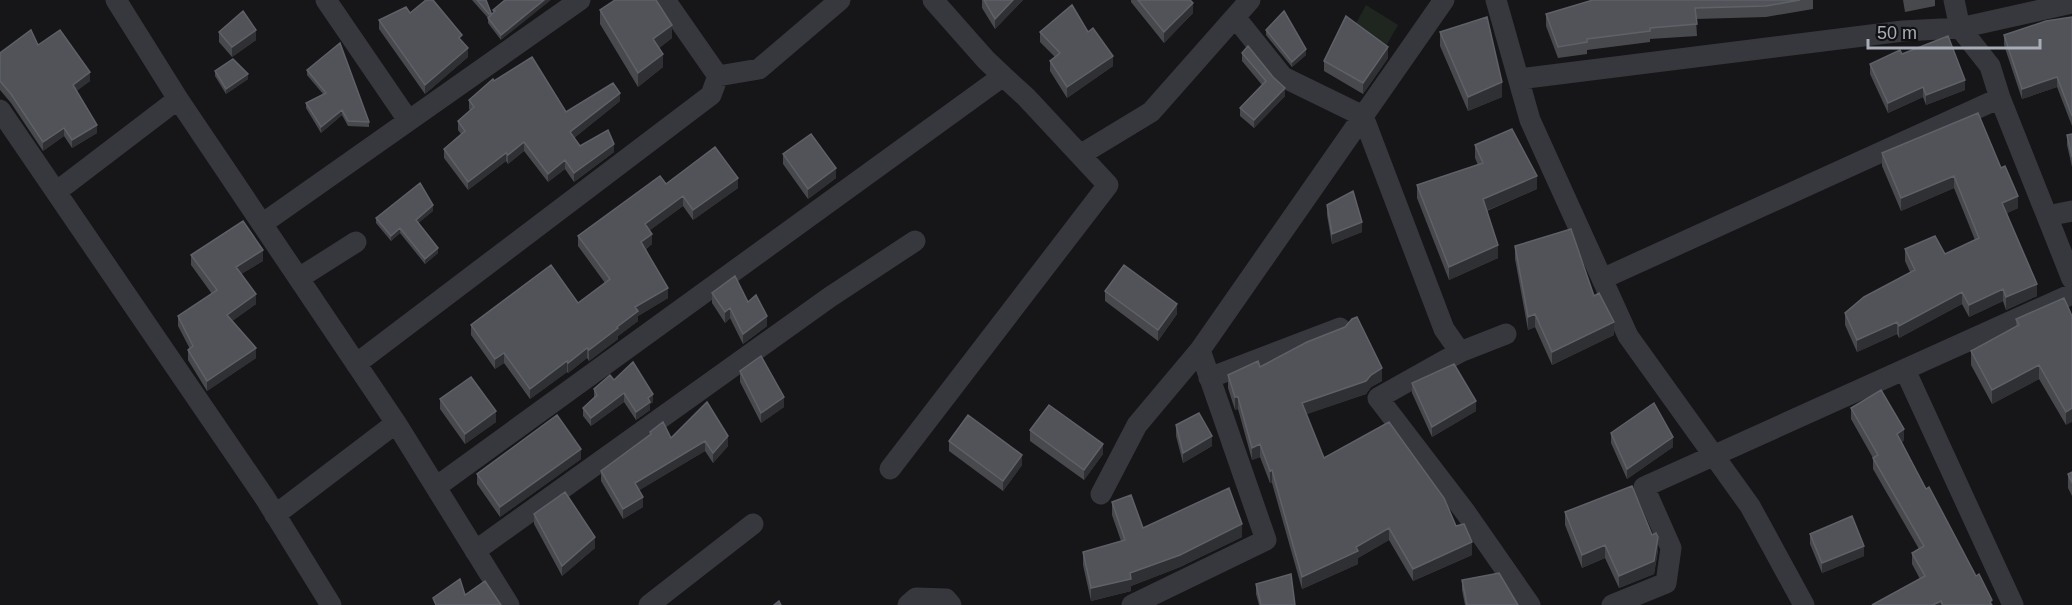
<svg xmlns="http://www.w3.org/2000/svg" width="2072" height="605" font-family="Helvetica,sans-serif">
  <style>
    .green { fill: #1e261f }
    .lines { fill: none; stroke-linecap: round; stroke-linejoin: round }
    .street { stroke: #37383d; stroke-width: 21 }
    .wall { fill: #47494d }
    .shaded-wall { fill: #2f3033 }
    .building { fill: #525359; stroke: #5f6168; stroke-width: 1.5 }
  </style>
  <rect width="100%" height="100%" fill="#161618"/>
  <!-- green -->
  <path class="green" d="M1366,5L1398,25L1382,53L1352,31Z"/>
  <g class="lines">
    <!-- street -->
    <path class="street" d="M116,0L178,99
      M326,0L408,120
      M665,0L718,76
      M933,0L986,60L1003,76
      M1496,0L1530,120L1628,336L1750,506L1804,605
      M1954,0L1960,28L2072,3
      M1235,17L1283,77L1363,116L1444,329L1460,352L1506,334
      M718,76L759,69L840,0
      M1519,79L1903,31L1960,28L1990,66L2000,98
      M0,110L265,498L331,605
      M1080,155L1151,112L1250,0
      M56,192L178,99L396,423
      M2047,216L2072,211
      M262,224L580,0
      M299,278L356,242
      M1602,279L2000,98L2072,279
      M1460,352L1378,398L1466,513L1530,605
      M356,364L711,95L718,76
      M1905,370L2013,605
      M1209,378L1340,328
      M436,487L1003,76L1026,97L1108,185L890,469
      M1101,494L1137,425L1200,350
      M275,515L396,423L509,605
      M475,551L830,297L915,241
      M649,605L753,524
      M908,605L916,598L946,599L951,605
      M1132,605L1266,540L1200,350L1444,0
      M1612,605L1666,583L1671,548L1644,487L2072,294"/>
  </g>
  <!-- wall -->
  <path class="wall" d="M472,0H486L491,15L493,13V10L505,0L501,40L488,23V18Z
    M982,0H1023L995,29L982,8Z
    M1131,0H1190L1193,13L1164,43L1131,2Z
    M1593,0H1813V9L1766,17L1696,19L1697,36L1650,39V42L1587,50V54L1558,58L1546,26V14Z
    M1903,0H1935V6L1905,12Z
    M600,10L672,38L659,48L663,67L638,87L600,24Z
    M410,13L462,41L468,57L425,94L379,29V20Z
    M2072,17V126L2057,87L2022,99L2004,45V35Z
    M1266,30L1306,55L1292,67L1266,35Z
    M219,32L256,40L232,57L219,42Z
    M1040,32H1088L1113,66L1067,98L1050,71V61L1055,57L1040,42Z
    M1440,32L1502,97L1468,111L1440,46Z
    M38,45L90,81L76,91L97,133L72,148L64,136L43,151L11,103L0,90V53Z
    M1242,53L1273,77L1285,96L1254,128L1240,116V108L1262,85L1242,61Z
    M1902,54L1965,90L1926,105L1923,97L1888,113L1870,74V64Z
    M1388,58L1363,94L1324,71V61Z
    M307,70L369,122V127L348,126L342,115L321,133L306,108V103L323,94L307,75Z
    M215,71L248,79L226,94L215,76Z
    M494,81L566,112L620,101L574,138L580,146L614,152L574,182L565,169L548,182L524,151L508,164L506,161L468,190L444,158V149L461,134L458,130V121L470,110L469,109V100Z
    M1978,113L2018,208L2007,213L2037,296L2006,310L2003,301L1969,317L1962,304L1899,338L1897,334L1857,352L1845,325V313L1910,272L1905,261V249L1945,254L1975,240L1954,188L1901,211L1882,166V153Z
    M2072,134V167L2067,145V135Z
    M1475,145L1537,189L1487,211L1498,258L1449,280L1417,198V185L1478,165L1475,158Z
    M783,154L836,178L808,199L783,164Z
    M666,184L738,188L693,220L683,206L650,230L652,244L646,249L668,298L638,316V321L618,336V339L589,361L587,358L568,373L567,372L530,399L504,363L495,369L471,335V325L578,303L605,283L578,246V236Z
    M1327,205L1362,232L1332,244L1327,215Z
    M433,211L418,223L438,253L425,264L400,233L391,241L376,223V218Z
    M1515,246L1614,335L1552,365L1535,327L1528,330L1515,259Z
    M191,255L263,261L241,274L256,304L232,321L256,358L207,391L188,360V350L190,349L178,326V316L212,294L191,265Z
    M1105,291L1177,314L1158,341L1105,301Z
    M712,293L748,302L767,326L743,344L730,318L725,323L712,303Z
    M2072,316L2066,425L2039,379L1992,404L1971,365V351L2016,326V319Z
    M1260,367L1382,381L1371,387L1366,394L1306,414L1324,458L1456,526L1472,555L1413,581L1389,540L1358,558V564L1302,589L1272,483H1270L1260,457L1252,460L1238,409L1235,410L1228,388V375Z
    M740,371L784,407L761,423L740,382Z
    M614,380L653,402L650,404V410L636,420L624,402L591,426L583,416V408L594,398V389Z
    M1412,383L1476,411L1432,437L1412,393Z
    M440,399L496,422L465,444L440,409Z
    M707,402L728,446L713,463L705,451L639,490L643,507L623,519L601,481V471L650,434V432L671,438Z
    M1851,408L1904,440L1902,442L1926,489L1992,605H1872L1920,579L1912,564V553L1919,549L1873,469V458L1851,419Z
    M1176,425L1212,446L1183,463L1176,436Z
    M1030,430L1103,454L1084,480L1030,441Z
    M1611,433L1673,447L1627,479L1611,443Z
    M949,441L1022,465L1003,491L949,451Z
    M581,459L500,517L477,484V474Z
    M2072,472V496L2068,488V474Z
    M1112,502L1143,528L1242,537L1180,567L1131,586V591L1091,601L1083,565V552L1121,541L1112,515Z
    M1565,512L1658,550L1654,574L1619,588L1605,558L1582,568L1565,525Z
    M534,514L595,548L562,576L534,524Z
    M1810,534L1864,556L1822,573L1810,544Z
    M1462,580L1518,605H1465L1462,590Z
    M1256,584L1295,605H1259L1256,594Z"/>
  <!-- shaded-wall -->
  <path class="shaded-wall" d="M544,0H551L501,40V35Z
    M1013,0H1023L995,29V19Z
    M1193,3V13L1164,43V32Z
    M672,25V38L653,53V39Z
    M256,30V40L232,57V47Z
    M1388,47V58L1363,94V83Z
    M468,48V57L425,94V85Z
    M1306,49V55L1292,67V62Z
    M663,54V67L638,87V73Z
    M1113,56V66L1067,98V87Z
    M90,72V81L73,94V85Z
    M248,74V79L226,94V89Z
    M2057,77V87L2022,99V89Z
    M1965,80V90L1926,105V95Z
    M1502,82V97L1468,111V97Z
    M1923,87V97L1888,113V103Z
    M1285,88V96L1254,128V120Z
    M620,93V101L570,141V132Z
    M342,110V115L321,133V127Z
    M97,125V133L72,148V140Z
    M64,128V136L43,151V142Z
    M524,142V151L508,164V155Z
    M614,144V152L574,182V173Z
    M506,153V161L468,190V182Z
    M565,160V169L548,182V174Z
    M836,168V178L808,199V189Z
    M1537,176V189L1483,212V199Z
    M1954,176V188L1901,211V198Z
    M738,178V188L693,220V210Z
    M683,196V206L645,234V224Z
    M2018,196V208L2002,215V203Z
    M433,205V211L416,225V220Z
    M1362,222V232L1332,244V234Z
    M400,228V233L391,241V236Z
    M652,234V244L641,252V242Z
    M1498,245V258L1449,280V267Z
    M438,248V253L425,264V259Z
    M263,250V261L236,277V267Z
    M2037,284V296L2006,310V297Z
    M668,288V298L638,316V321L618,336V339L589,361V350L635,307Z
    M2003,289V301L1969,317V305Z
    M1962,292V304L1899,338V326Z
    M256,294V304L227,325V315Z
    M1177,304V314L1158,341V330Z
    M730,308V318L725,323V312Z
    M1535,314V327L1528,330V317Z
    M767,316V326L743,344V334Z
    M1614,322V335L1552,365V352Z
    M1897,322V334L1857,352V340Z
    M256,348V358L207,391V381Z
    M587,348V358L568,373V363Z
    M504,353V363L495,369V359Z
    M567,361V372L530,399V389Z
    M2039,365V379L1992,404V390Z
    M1382,368V381L1371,387L1366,394L1302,416V403L1371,375Z
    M624,393V402L591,426V418Z
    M653,394V402L650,404V410L636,420V412L648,398Z
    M784,397V407L761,423V413Z
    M1235,397H1238V409L1235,410Z
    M1476,401V411L1432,437V427Z
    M2072,408V422L2066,425V412Z
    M496,411V422L465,444V434Z
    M1904,429V440L1897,445V434Z
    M728,436V446L713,463V453Z
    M1212,436V446L1183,463V453Z
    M1673,437V447L1627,479V469Z
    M705,441V451L635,493V483Z
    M1103,444V454L1084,480V470Z
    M1260,444V457L1252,460V448Z
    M581,449V459L500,517V507Z
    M1022,455V465L1003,491V481Z
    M1272,470V483H1270V471Z
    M643,497V507L623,519V509Z
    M1242,524V537L1180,567L1131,586V591L1091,601V588L1130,573Z
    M1389,528V540L1358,558V564L1302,589V577Z
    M595,537V548L562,576V566Z
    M1658,537V550L1654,574L1619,588V576Z
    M1472,542V555L1413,581V569Z
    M1605,545V558L1582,568V555Z
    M1864,546V556L1822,573V563Z
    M1941,601V605H1933Z"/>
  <!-- building -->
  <path class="building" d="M426,0H433L462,35L459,38L468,48L425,85L379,20L406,7L410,13Z
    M477,0H486L491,13L489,14Z
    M505,0H544L501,35L488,18L495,11L493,10Z
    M615,0H656L672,25L653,39L663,54L638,73L600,10Z
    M984,0H1013L995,19Z
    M1138,0H1190L1193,3L1164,32Z
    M1593,0H1800L1766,6L1695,8L1697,24L1650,28V31L1587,39V42L1558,47L1546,14Z
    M1072,5L1088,32L1093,28L1113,56L1067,87L1050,61L1060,53L1040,32Z
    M243,11L256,30L232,47L219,32Z
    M1284,11L1306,49L1292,62L1266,30Z
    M1346,16L1388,47L1363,83L1324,61Z
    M1487,17L1502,82L1468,97L1440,32Z
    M2072,17V116L2057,77L2022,89L2004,35L2046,21Z
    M31,30L38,45L60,30L90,72L73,85L97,125L72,140L64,128L43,142L11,94L0,81V53Z
    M1948,36L1965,80L1926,95L1923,87L1888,103L1870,64L1900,50L1902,54Z
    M340,43L369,122L348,121L342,110L321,127L306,103L326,93L307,70Z
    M1248,46L1273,77L1285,88L1254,120L1240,108L1266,81L1242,53Z
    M532,57L566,112L613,83L620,93L570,132L580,146L608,130L614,144L574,173L565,160L548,174L524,142L508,155L506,153L468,182L444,149L465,131L458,121L474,107L469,100L493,79L494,81Z
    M233,59L248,74L226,89L215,71Z
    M1978,113L2001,168L2005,166L2018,196L2002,203L2037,284L2006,297L2003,289L1969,305L1962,292L1899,326L1897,322L1857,340L1845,313L1864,297L1915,270L1905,249L1935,236L1945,254L1979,238L1954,176L1901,198L1882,153Z
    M1512,129L1537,176L1483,199L1498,245L1449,267L1417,185L1483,163L1475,145Z
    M811,134L836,168L808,189L783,154Z
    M2072,134V157L2067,135Z
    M715,147L738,178L693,210L683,196L645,224L652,234L641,242L668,288L635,307L638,311L617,327L618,328L589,350L587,348L568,363L567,361L530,389L504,353L495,359L471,325L551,265L578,303L610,279L578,236L660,176L666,184Z
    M420,183L433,205L416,220L438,248L425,259L400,228L391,236L376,218Z
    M1353,191L1362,222L1332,234L1327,205Z
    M243,221L263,250L236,267L256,294L227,315L256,348L207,381L188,350L193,346L178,316L217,290L191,255Z
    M1571,229L1594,296L1599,293L1614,322L1552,352L1535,314L1528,317L1515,246Z
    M1124,265L1177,304L1158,330L1105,291Z
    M735,276L748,302L756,295L767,316L743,334L730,308L725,312L712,293Z
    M2064,298L2072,316V408L2066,412L2039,365L1992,390L1971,351L2019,325L2016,319Z
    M1357,317L1382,368L1371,375L1366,381L1302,403L1324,458L1389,422L1444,498L1456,526L1464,524L1472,542L1413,569L1389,528L1356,547L1358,551L1302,577L1272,470L1270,471L1260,444L1252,448L1238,397H1235L1228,375L1258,361L1260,367L1307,342L1345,327L1352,319Z
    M761,356L784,397L761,413L740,371Z
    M633,362L653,394L648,398L650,402L636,412L624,393L591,418L583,408L597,395L594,389L610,375L614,380Z
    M1454,364L1476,401L1432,427L1412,383Z
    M471,377L496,411L465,434L440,399Z
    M1881,390L1904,429L1897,434L1926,489L1929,487L1976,576L1979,574L1992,600L1990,602L1992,605H1943L1941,601L1933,605H1872L1925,576L1912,553L1924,546L1873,458L1878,455L1851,408Z
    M707,402L728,436L713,453L705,441L635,483L643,497L623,509L601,471L651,434L650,432L663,422L671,438Z
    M1654,403L1673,437L1627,469L1611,433Z
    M1049,405L1103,444L1084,470L1030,430Z
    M1199,413L1212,436L1183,453L1176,425Z
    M557,415L581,449L500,507L477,474Z
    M968,415L1022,455L1003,481L949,441Z
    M2072,472V483L2068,474Z
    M1632,486L1652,535L1656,533L1658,537L1654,561L1619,576L1605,545L1582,555L1565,512Z
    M1229,488L1242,524L1180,555L1130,573L1131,579L1091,588L1083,552L1125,540L1112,502L1131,495L1143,528Z
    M565,492L595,537L562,566L534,514Z
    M1852,516L1864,546L1822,563L1810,534Z
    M1499,573L1518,605H1467L1462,580Z
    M1291,574L1295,605H1261L1256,584Z
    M460,579L465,595L485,581L501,605H436L433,598Z
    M779,601L781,605H774Z"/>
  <!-- scale -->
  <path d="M1868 39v9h172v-9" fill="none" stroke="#a8adb8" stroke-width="3"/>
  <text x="1877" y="39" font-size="18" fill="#a8adb8" stroke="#111113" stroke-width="4.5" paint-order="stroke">50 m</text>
</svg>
